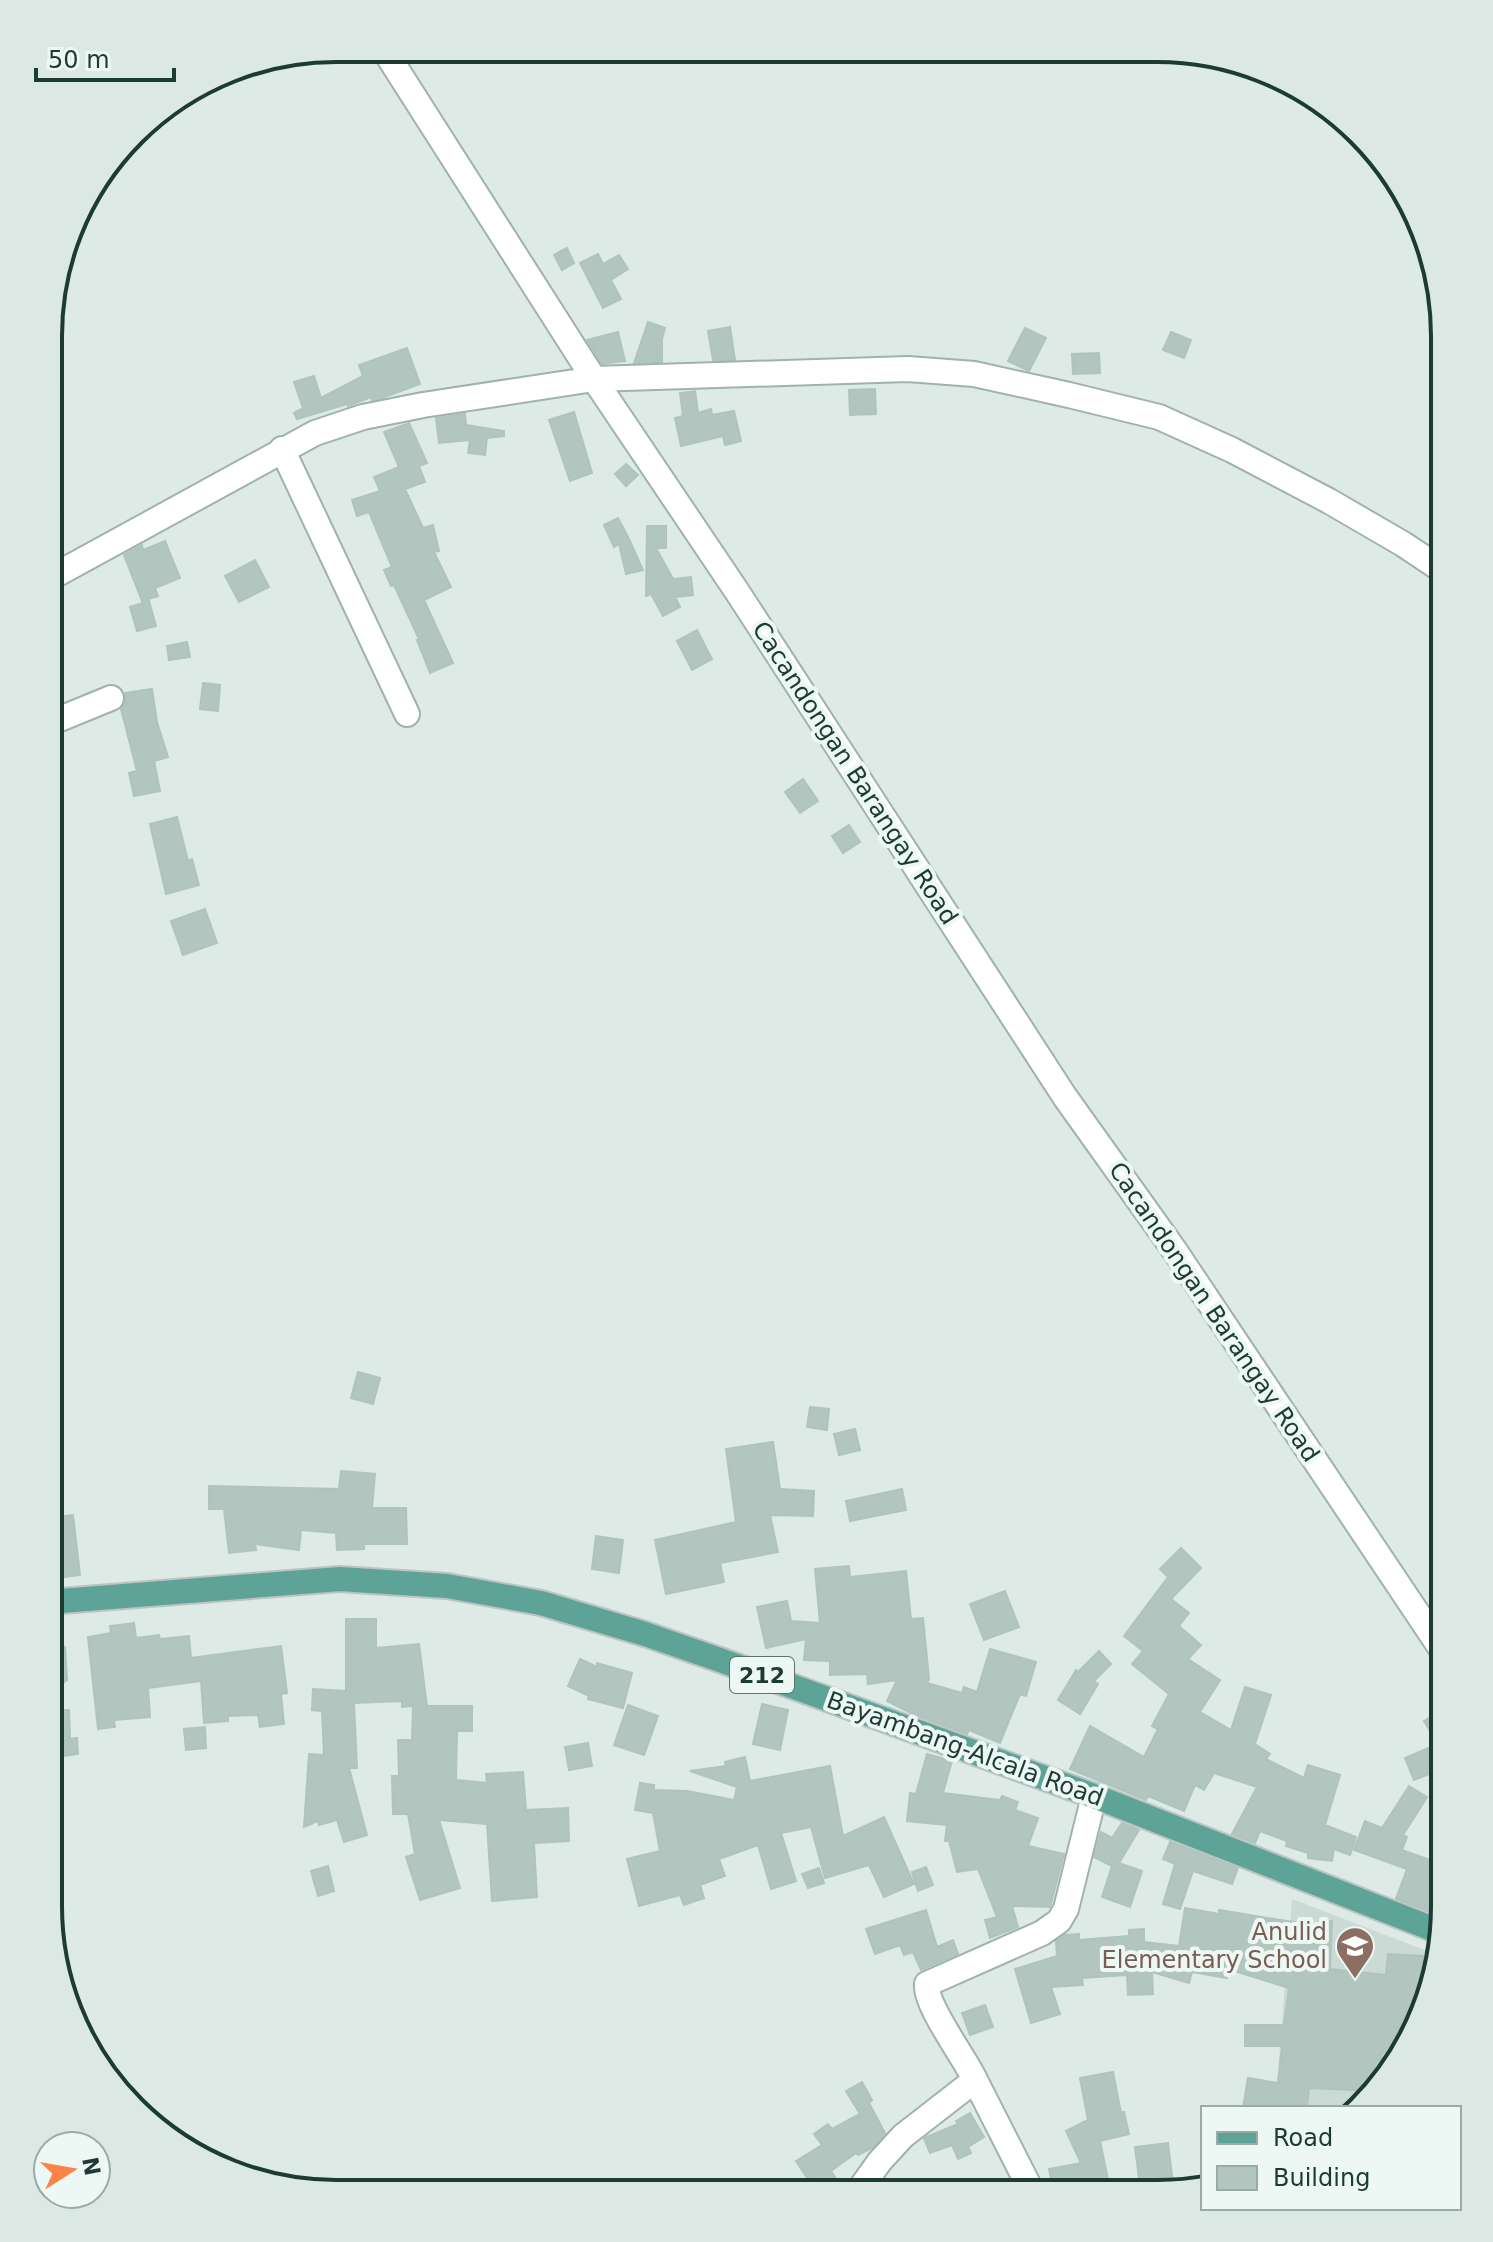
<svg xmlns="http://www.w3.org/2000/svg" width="1493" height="2242" font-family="'DejaVu Sans',sans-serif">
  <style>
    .built { fill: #cbdad4 }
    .building { fill: #b2c5be; stroke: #afc4bd; stroke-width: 2 }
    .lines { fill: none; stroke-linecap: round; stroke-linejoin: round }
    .minor-casing { stroke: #a0b2ad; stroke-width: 28 }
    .major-casing { stroke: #bbc4c2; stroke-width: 28 }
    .minor { stroke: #fff; stroke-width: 24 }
    .major { stroke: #5da397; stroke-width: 24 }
    .labels { text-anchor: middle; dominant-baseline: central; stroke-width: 8; stroke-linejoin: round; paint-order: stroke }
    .shield { fill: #edf7f3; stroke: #5b736e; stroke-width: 2 }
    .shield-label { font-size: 22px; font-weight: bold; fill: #1d3a35 }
    .street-label { font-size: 24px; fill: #1d3a35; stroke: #edf7f3 }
    .education-label { font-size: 24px; fill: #785e54; stroke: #edf7f3; text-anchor: end }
    .rim { fill: none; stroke: #1d3a35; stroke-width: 4 }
  </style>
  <rect width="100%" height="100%" fill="#ddeae5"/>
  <!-- built -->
  <path class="built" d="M1292,1899L1427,1951L1424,2009L1386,2081L1351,2108H1275Z"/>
  <!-- building -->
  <path class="building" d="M567,248L574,263L562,270L554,255Z
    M598,254L603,264L619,255L628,269L611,280L621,299L603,308L580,263Z
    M648,322L665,328L662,339V362L634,363Z
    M730,327L735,360H713L708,331Z
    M1025,328L1046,338L1029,371L1008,361Z
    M618,332L625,361L602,364L587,340Z
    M1171,332L1191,340L1184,358L1163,350Z
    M407,348L420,384L379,399L372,400L371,397L348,406L347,404L297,419L294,413L303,408L294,382L314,376L321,398L363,376L359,365Z
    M1099,353L1100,373L1073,374L1072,354Z
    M875,389L876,414L850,415L849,390Z
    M695,391L698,413L711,409L712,415L734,411L741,441L725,445L723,436L681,446L675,418L683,416L680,393Z
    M574,412L592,473L570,481L549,420Z
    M465,414L466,425L504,431V436L487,438L485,455L468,453L470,440L439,443L436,418Z
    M409,423L427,463L419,466L425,482L405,489L423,528L433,525L439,551L434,552L451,587L424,600L453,663L430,673L417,640L419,639L394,585L391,586L384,570L392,567L369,512L357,516L352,500L380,491L374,477L399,467L384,432Z
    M626,464L638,475L626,486L615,474Z
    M618,518L629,539L643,570L626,574L619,544L614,547L604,525Z
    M647,526H666V548H656L673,579L691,577L693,595L675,597L680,607L663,616L651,594L646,596Z
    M165,541L180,578L155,588L158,596L142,601L124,555L142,545L143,550Z
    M255,560L269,587L239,602L225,576Z
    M149,601L156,626L137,631L130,607Z
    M697,630L712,659L692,670L677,641Z
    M187,642L190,657L169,660L167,646Z
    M203,683L220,685L218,711L200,709Z
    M152,689L157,722L168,757L154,761L160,791L134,796L129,773L137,771L121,709L126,701L125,693Z
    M803,779L818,801L800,813L785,792Z
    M177,817L188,861L192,859L199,885L166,894L150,824Z
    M849,825L860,842L843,853L832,836Z
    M205,909L217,943L183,955L171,921Z
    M358,1372L380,1378L373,1404L351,1398Z
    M810,1407L829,1409L827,1430L807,1427Z
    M855,1429L860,1450L839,1455L834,1434Z
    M773,1442L780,1489L814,1491L813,1516L770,1515L778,1552L720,1563L724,1582L666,1594L655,1540L736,1522L726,1449Z
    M341,1471L375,1474L372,1508H406L407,1544H364V1549L337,1550L336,1533L301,1530L299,1550L255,1544L256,1550L229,1553L224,1509H209V1486L339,1489Z
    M902,1489L906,1510L850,1521L846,1501Z
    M73,1515L80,1575L49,1579V1518Z
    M596,1536L623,1540L619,1573L592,1569Z
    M1181,1548L1201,1568L1171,1599L1189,1613L1179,1626L1201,1645L1188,1659L1220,1680L1200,1712L1231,1730L1245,1687L1271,1695L1255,1744L1270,1754L1266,1759L1304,1778L1308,1765L1340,1775L1325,1825L1356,1837L1350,1855L1334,1849L1332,1861L1308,1858V1853L1286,1846L1287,1841L1260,1831L1255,1843L1232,1834L1257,1787L1214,1773L1204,1790L1195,1785L1184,1811L1148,1796L1146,1800L1070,1769L1090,1726L1144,1757L1158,1729L1152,1726L1169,1694L1132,1664L1143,1651L1124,1636L1168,1577L1160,1569Z
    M849,1566L850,1577L906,1571L911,1619L923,1618L929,1679L927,1683L962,1693L964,1687L977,1692L990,1649L1036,1662L1026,1696L1020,1694L1000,1743L969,1730L967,1734L913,1714L887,1701L897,1680L868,1684L867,1674L830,1675V1661L804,1660L806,1639L766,1648L757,1607L787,1601L791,1621L820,1623L815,1569Z
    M1005,1591L1019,1627L984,1640L970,1604Z
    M346,1619H376V1648L419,1644L427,1706H472V1731H457L456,1780L487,1783L486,1774L523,1772L526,1810L568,1808L569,1841L534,1843L537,1897L492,1901L487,1824L439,1820L460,1888L420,1900L406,1857L415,1854L408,1814H393L392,1776H399L398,1740H412L413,1706L402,1707V1701L354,1703L357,1768H349L367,1835L344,1842L337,1820L319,1825L318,1821L304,1827L309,1754L324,1755L322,1711L312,1710L313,1689L346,1691Z
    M134,1623L136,1638L159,1635L160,1639L189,1636L191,1658L281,1646L287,1693L281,1694L284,1724L260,1727L258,1715L228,1716V1721L204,1723L201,1681L148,1688L150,1717L114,1720L115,1727L98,1729L88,1637L111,1633L110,1626Z
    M65,1647L67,1680L60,1685L63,1710H69L70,1737L48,1738V1650Z
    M1099,1651L1111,1664L1094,1681L1098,1684L1080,1714L1058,1700L1076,1670L1078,1672Z
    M580,1659L597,1667V1663L632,1673L623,1708L588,1699L589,1696L568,1686Z
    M762,1704L788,1710L780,1750L753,1744Z
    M628,1705L658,1716L644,1755L614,1745Z
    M1444,1708V1768L1414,1780L1405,1758L1438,1744L1424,1721Z
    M205,1727L206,1748L186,1750L184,1729Z
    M77,1738L78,1754L63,1756L62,1740Z
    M588,1743L592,1766L569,1770L565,1747Z
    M927,1754L952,1761L943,1793L1000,1800L1002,1796L1018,1802L1015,1810L1038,1818L1028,1846L1064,1854L1050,1907L1012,1906L1018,1927L990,1938L985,1920L997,1917L978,1869L957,1872L949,1841H945L947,1825L907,1821L910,1793L916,1794Z
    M745,1757L750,1781L830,1766L843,1836L884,1817L914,1884L884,1897L869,1865L825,1878L811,1827L781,1833L796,1881L771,1889L758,1845L719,1859L725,1876L700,1885L704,1898L684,1905L680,1895L639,1906L627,1859L660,1851L653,1813L635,1810L640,1783L654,1785V1790L687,1791L734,1800L737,1787L690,1771L726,1766L725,1762Z
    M1409,1786L1427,1797L1403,1835L1407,1837L1402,1850L1444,1865V1917L1396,1899L1407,1869L1354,1850L1365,1821L1382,1828Z
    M1122,1823L1139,1830L1119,1863L1142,1871L1130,1907L1102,1897L1112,1866L1094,1857L1101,1832L1112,1838Z
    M1170,1842L1238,1868L1232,1884L1193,1871L1180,1909L1163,1904L1175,1864L1163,1859Z
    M328,1866L334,1891L318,1896L311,1871Z
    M926,1867L933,1885L918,1891L912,1872Z
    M819,1868L824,1883L808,1888L802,1874Z
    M1185,1908L1219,1914V1910L1317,1926L1319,1920L1332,1921L1330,1969L1386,1975L1388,1954L1423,1956L1419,2019L1400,2055L1382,2053L1381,2084L1373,2091L1309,2088L1307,2108H1243L1248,2078L1278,2083L1282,2046H1245V2025H1284L1289,1988L1228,1969L1227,1978L1192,1972L1189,1983L1152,1972L1153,1994L1128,1995L1127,1975L1082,1978L1083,1985L1051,1987L1060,2014L1031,2023L1015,1969L1057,1956L1056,1941L1065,1935L1079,1934V1940L1129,1936V1930L1144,1929V1942L1179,1946Z
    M926,1910L937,1947L953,1940L958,1954L921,1970L913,1952L904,1955L900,1945L875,1954L866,1929Z
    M985,2005L993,2027L970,2035L962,2013Z
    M1113,2072L1121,2113L1124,2112L1129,2134L1100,2141L1111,2194H1054L1049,2169L1081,2163L1066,2131L1088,2120L1080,2078Z
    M862,2082L872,2100L869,2103L885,2133L872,2148L858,2155L856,2153L831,2171L841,2187L832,2193H817L796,2161L822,2145L814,2134L828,2124L832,2129L860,2114L846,2091Z
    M970,2113L984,2137L968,2147L971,2153L958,2159L952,2145L930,2153L924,2138L958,2124L956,2121Z
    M1168,2143L1174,2191L1141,2194L1135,2147Z"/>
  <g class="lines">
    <defs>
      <path id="minor" d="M383,48L594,379L908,369L974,374L1069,395L1159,417L1232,450L1329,501L1403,544L1445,572
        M282,449L407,714
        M50,578L315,433L363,417L423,405L594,379L736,590L1065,1097L1175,1251L1444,1653
        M50,723L111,698
        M975,2080L1033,2194
        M857,2193L880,2161L903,2136L975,2080C965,2058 924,2004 927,1984L1042,1933L1059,1921L1066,1909L1094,1796"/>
      <path id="major" d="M48,1602L340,1579L447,1586L541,1603L645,1634L720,1660L1094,1796L1443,1933"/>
    </defs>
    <!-- minor casing -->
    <use href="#minor" class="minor-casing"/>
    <!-- major casing -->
    <use href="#major" class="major-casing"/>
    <!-- minor -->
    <use href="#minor" class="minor"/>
    <!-- major -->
    <use href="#major" class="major"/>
  </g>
  <!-- icons -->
  <defs>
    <symbol id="school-pin" viewBox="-11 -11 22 30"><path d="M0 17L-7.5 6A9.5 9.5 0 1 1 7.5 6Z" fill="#8d6e63" stroke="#edf7f3"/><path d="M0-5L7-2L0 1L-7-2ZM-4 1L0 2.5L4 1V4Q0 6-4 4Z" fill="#fff"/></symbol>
  </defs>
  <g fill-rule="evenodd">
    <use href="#school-pin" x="1333" y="1924" width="44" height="60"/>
  </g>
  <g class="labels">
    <!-- shield labels -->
    <rect class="shield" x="730" y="1657" width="64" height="36" rx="6"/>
    <g class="shield-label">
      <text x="762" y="1675">212</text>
    </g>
    <!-- street labels -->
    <g class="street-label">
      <text transform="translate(855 773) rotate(57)">Cacandongan Barangay Road</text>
      <text transform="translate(1214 1312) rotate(56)">Cacandongan Barangay Road</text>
      <text transform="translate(965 1749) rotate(20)">Bayambang-Alcala Road</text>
    </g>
    <!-- education labels -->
    <g class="education-label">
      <text x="1327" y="1932">Anulid<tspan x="1327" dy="28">Elementary School</tspan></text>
    </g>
  </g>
  <!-- crop -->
  <path d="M0 0H1493V2242H0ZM336 62H1157A274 274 0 0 1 1431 336V1906A274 274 0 0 1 1157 2180H336A274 274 0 0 1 62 1906V336A274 274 0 0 1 336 62Z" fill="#dce8e4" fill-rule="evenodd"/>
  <path class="rim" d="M336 62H1157A274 274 0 0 1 1431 336V1906A274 274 0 0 1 1157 2180H336A274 274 0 0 1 62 1906V336A274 274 0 0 1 336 62Z"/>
  <!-- legend -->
  <rect x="1201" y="2106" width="260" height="104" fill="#edf7f3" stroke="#9aaba7" stroke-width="2"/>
  <rect x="1217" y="2132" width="40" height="12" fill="#5da397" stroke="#9aaba7" stroke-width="2"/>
  <text x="1273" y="2146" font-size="24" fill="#1d3a35">Road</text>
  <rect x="1217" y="2166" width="40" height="24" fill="#b2c5be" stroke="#9aaba7" stroke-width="2"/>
  <text x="1273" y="2186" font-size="24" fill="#1d3a35">Building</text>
  <!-- north arrow -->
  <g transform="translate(72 2170) rotate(79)"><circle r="38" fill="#edf7f3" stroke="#9aaba7" stroke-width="2"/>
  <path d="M0-6L14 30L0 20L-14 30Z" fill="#fc8348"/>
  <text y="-12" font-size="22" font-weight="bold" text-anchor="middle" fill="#1d3a35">N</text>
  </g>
  <!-- scale -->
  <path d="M36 68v12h138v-12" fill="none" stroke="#1d3a35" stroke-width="4"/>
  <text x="48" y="68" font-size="24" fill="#1d3a35" stroke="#edf7f3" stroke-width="6" paint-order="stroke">50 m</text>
</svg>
